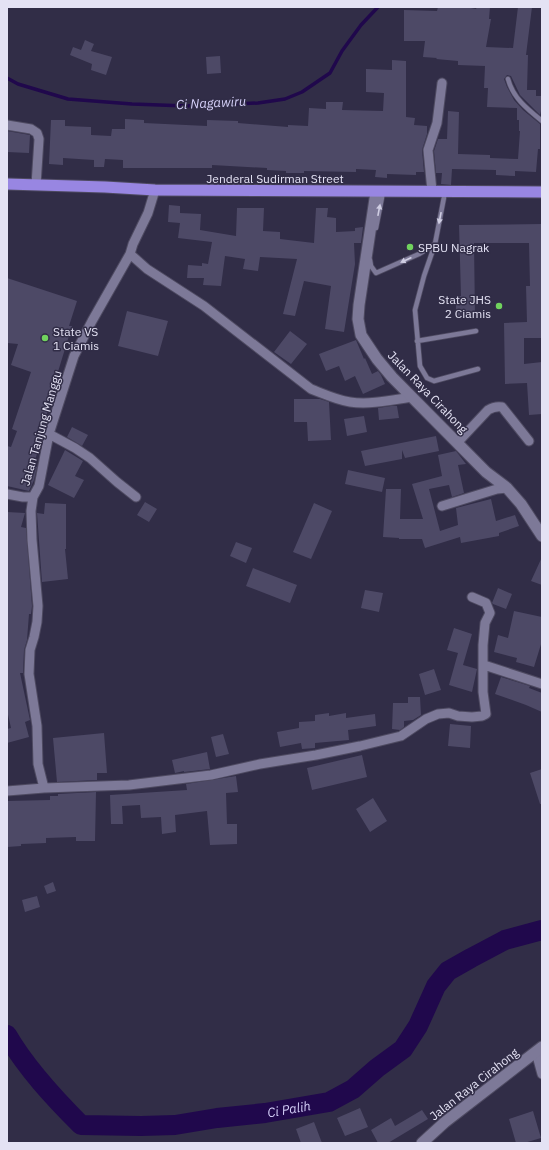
<svg xmlns="http://www.w3.org/2000/svg" width="549" height="1150" font-family="'IBM Plex Sans',sans-serif">
  <style>
    .lines { fill: none; stroke-linecap: round; stroke-linejoin: round }
    .stream { stroke: #20084c; stroke-width: 3.5 }
    .river { stroke: #20084c; stroke-width: 20 }
    .building { fill: #4d4966 }
    .service-casing { stroke: #4e4a61; stroke-width: 6 }
    .minor-casing { stroke: #4e4a61; stroke-width: 11 }
    .tertiary-casing { stroke: #4e4a61; stroke-width: 13 }
    .trunk-casing { stroke: #4e4a61; stroke-width: 13 }
    .service { stroke: #7d7998; stroke-width: 4.5 }
    .minor { stroke: #7d7998; stroke-width: 9 }
    .tertiary { stroke: #7d7998; stroke-width: 11 }
    .trunk { stroke: #9886e2; stroke-width: 11 }
    .oneway { fill: #cfcde2 }
    .poi-dot { fill: #71d35e; stroke: #312d47; stroke-width: 1.5 }
    .labels { text-anchor: middle; dominant-baseline: central; stroke-width: 3; stroke-linejoin: round; paint-order: stroke }
    .street-label { font-size: 12px; fill: #e4e2f4; stroke: #312d47 }
    .poi-label { font-size: 12px; fill: #e4e2f4; stroke: #312d47; text-anchor: start }
    .water-label { font-size: 13px; font-style: italic; fill: #d5d0f9; stroke: #312d47 }
  </style>
  <rect width="100%" height="100%" fill="#312d47"/>
  <g class="lines">
    <!-- stream -->
    <path class="stream" d="M7,78L18,84L68,99L132,104L187,106L258,103L285,99L302,92L330,73L342,51L361,25L378,7"/>
    <!-- river -->
    <path class="river" id="s1" d="M7,1035C26,1068 54,1098 81,1125L141,1126L175,1125L217,1118L265,1113L329,1102L353,1089L377,1068L403,1049L418,1026L436,986L448,971L471,958L505,940L542,930"/>
  </g>
  <!-- building -->
  <path class="building" d="M438,7H466L476,9L477,7H490L489,19H491L486,47L513,48L518,7H532L526,55H528L527,90H536V96H542V111H541L540,115L520,95L511,76L507,75L504,79L507,87L514,100L523,110L540,124V149H538L536,172L515,171V176L496,175V170L452,169L451,185L441,184L442,173H436L434,151L438,139H447L448,111L459,112L458,154L490,155V158L518,159L520,131H519V120H517V108L487,107L488,88H484L485,66L458,65V61L436,59L437,58L423,57L425,41H404V10L437,11Z
    M85,40L94,44L91,51L112,57L106,75L91,70L92,64L70,55L73,47L81,50Z
    M220,56L221,73L207,74L206,57Z
    M392,60L406,61V117L415,118L414,125L427,126V134L422,150L424,172H416V175L387,174V178L375,177L376,170L356,169V172L304,171V173H286V171L267,170V168L212,165V168H123V160L105,159L104,167H94V160L63,158V165L49,164L51,120H65V126L91,127V135L111,136L112,129H125V119L144,120V123L207,126V120L238,121V123L288,127V125L308,126L309,108L326,109V102H343L342,110L383,111L384,93L366,92V69L392,70Z
    M7,131L30,135L29,153L7,152Z
    M169,205L180,206V213L201,214L200,230L236,236L237,208H264L263,231L280,232V239L314,243L316,208H328L327,217L336,218V232L355,231V228L363,227L361,243H354L355,264L344,332L325,329L331,286L304,281L295,316L283,314L297,259L260,257L258,271L243,269L245,259L225,256L221,286L203,285L204,278H187L188,265L202,266V263L208,264L212,242L178,238L180,223L168,222Z
    M542,224V338H524V364L542,362V414L529,415L527,383L505,384L504,323L527,322L526,286H530L529,243H474L475,316H456V296H461L459,225Z
    M7,278L77,301L69,326H72L53,388L55,389L36,447L39,448L33,466L37,467L34,480L29,491L7,486V446L11,447L17,431L12,429L31,372L11,365L18,344L7,343Z
    M127,311L168,321L158,356L118,346Z
    M290,331L307,344L291,364L274,352Z
    M356,340L364,359L365,358L372,374L378,371L381,375L385,384L363,394L355,376L345,381L339,366L326,371L319,354Z
    M294,399H320L329,402L331,440L308,441L307,422H294Z
    M391,406H397L399,418L379,420L378,408Z
    M364,416L367,432L347,436L344,419Z
    M72,427L88,435L82,446L67,437Z
    M436,436L439,451L405,458L402,450V459L365,466L361,451Z
    M65,450L83,461L75,476L84,480L74,498L48,485Z
    M456,451L466,464L458,465L464,493L452,497L449,485L429,489L440,531L458,525L456,508L491,499L496,521L515,515L519,526L499,533V536L461,543L460,537L425,548L422,539H399V538L383,537L386,489H401L400,519H423L412,484L442,476L438,455Z
    M348,470L385,478L382,492L345,484Z
    M145,502L157,509L149,522L137,515Z
    M45,503L66,504V549H65L68,579L42,582L37,513L44,514Z
    M314,503L332,511L311,559L293,552Z
    M7,512L25,513L21,527L26,528L32,606L31,614H29L27,640L24,650L23,673H20L30,720L25,722L29,737L7,743V729L11,728L7,710Z
    M236,542L252,548L246,563L230,556Z
    M542,557V585L531,581Z
    M253,568L297,585L290,603L246,586Z
    M498,588L512,594L506,609L493,604L492,603Z
    M365,590L383,593L379,612L361,608Z
    M514,611L542,617V641L534,667L516,662L517,658L494,652L498,635L508,638Z
    M454,628L472,634L463,665L477,669L472,692L449,685L458,653L447,650Z
    M434,669L441,690L425,695L419,674Z
    M501,677L530,686L529,688L542,693V712L526,705L495,694Z
    M408,697H420L421,715L413,720L404,721V727L400,730L392,729L393,703H408Z
    M329,713V716L346,713V718L375,714L376,726L348,730L349,740L315,743V748L302,749L301,743L280,747L277,732L299,728V722L315,721V715Z
    M450,724L471,726L470,748L448,746Z
    M104,733L107,773H97V780L57,782L53,738Z
    M223,734L229,754L216,757L211,737Z
    M207,752L210,769L184,772V771L175,773L172,760Z
    M362,755L367,777L312,790L307,768Z
    M542,769V804H540L530,773Z
    M236,776L238,792L226,793L227,824H237V844L210,845L207,811L175,815L176,832L162,834L161,817L141,818L140,805L122,806L123,824H111L110,795L187,790L186,784Z
    M96,792L95,841H76V837L46,838V843L21,844V846L7,847V801L50,800V796H58V794Z
    M373,798L387,821L370,832L356,809Z
    M53,882L56,891L47,894L44,886Z
    M37,896L40,907L25,912L22,900Z
    M360,1108L368,1127L345,1136L337,1118Z
    M422,1110L428,1119L388,1143H378L371,1130L391,1118L395,1126Z
    M533,1111L541,1138L524,1143H516L509,1119Z
    M314,1122L322,1143H301L296,1129Z"/>
  <g class="lines">
    <defs>
      <path id="service" d="M508,79C513,98 527,109 542,121
        M445,192L435,244L424,276L415,310L420,366L427,378L434,381L478,369
        M376,228L383,192
        M370,260L371,266L376,273L419,254L435,244
        M417,341L476,331"/>
      <path id="minor" d="M7,125L31,129L37,133L39,139L36,185
        M432,191L428,150L437,123L442,83
        M130,254L147,269L204,306L311,389C324,394 337,400 350,402C370,405 392,400 412,397
        M49,434L75,448L90,458L117,482L136,497
        M458,442L488,410C493,407 496,406 502,407L529,441
        M7,494L23,497H33L39,486L49,434L74,356L92,321L130,254L133,244L148,213L155,190
        M33,497L31,511L32,540L38,606L37,622L34,637L30,650L29,674L37,726L38,764L44,788
        M442,506L497,489L507,488
        M484,665L542,684
        M7,791L44,788L129,785L211,775L260,764L316,755L360,746L401,736L426,719L438,714L449,713L458,716L472,717L482,716L486,714L483,692V645L485,623L490,613L486,603L472,597
        M536,1052L542,1074"/>
      <path id="tertiary" d="M376,192L359,305L358,319L361,335L377,359L392,377L486,472L507,488L521,504L542,536
        M422,1143L445,1122L542,1047"/>
      <path id="trunk" d="M7,184L105,187L155,190L542,192"/>
    </defs>
    <!-- service casing -->
    <use href="#service" class="service-casing"/>
    <!-- minor casing -->
    <use href="#minor" class="minor-casing"/>
    <!-- tertiary casing -->
    <use href="#tertiary" class="tertiary-casing"/>
    <!-- trunk casing -->
    <use href="#trunk" class="trunk-casing"/>
    <!-- service -->
    <use href="#service" class="service"/>
    <!-- minor -->
    <use href="#minor" class="minor"/>
    <!-- tertiary -->
    <use href="#tertiary" class="tertiary"/>
    <!-- trunk -->
    <use href="#trunk" class="trunk"/>
  </g>
  <!-- one-way arrows -->
  <defs><path id="oneway-solid" d="M-6-.8H1V-3.2L6.5 0L1 3.2V.8H-6Z"/></defs>
  <g class="oneway">
    <use href="#oneway-solid" transform="translate(379 210) rotate(-79)"/>
    <use href="#oneway-solid" transform="translate(440 218) rotate(101)"/>
    <use href="#oneway-solid" transform="translate(406 260) rotate(155)"/>
  </g>
  <!-- markers -->
  <g class="poi-dot">
    <circle cx="410" cy="247" r="4"/>
    <circle cx="499" cy="306" r="4"/>
    <circle cx="45" cy="338" r="4"/>
  </g>
  <g class="labels">
    <!-- street labels -->
    <g class="street-label">
      <text x="275" y="178">Jenderal Sudirman Street</text>
      <text transform="translate(428 392) rotate(46)">Jalan Raya Cirahong</text>
      <text transform="translate(41 428) rotate(-74)">Jalan Tanjung Manggu</text>
      <text transform="translate(474 1084) rotate(-38)">Jalan Raya Cirahong</text>
    </g>
    <!-- poi labels -->
    <g class="poi-label">
      <text x="418" y="247">SPBU Nagrak</text>
      <text x="491" y="299" text-anchor="end">State JHS<tspan x="491" dy="14">2 Ciamis</tspan></text>
      <text x="53" y="331">State VS<tspan x="53" dy="14">1 Ciamis</tspan></text>
    </g>
    <!-- water labels -->
    <g class="water-label">
      <text transform="translate(211 103) rotate(-3)">Ci Nagawiru</text>
      <text stroke="none"><textPath href="#s1" startOffset="326">Ci Palih</textPath></text>
    </g>
  </g>
  <!-- border -->
  <rect width="549" height="1150" fill="none" stroke="#e4e2f4" stroke-width="16"/>
</svg>
